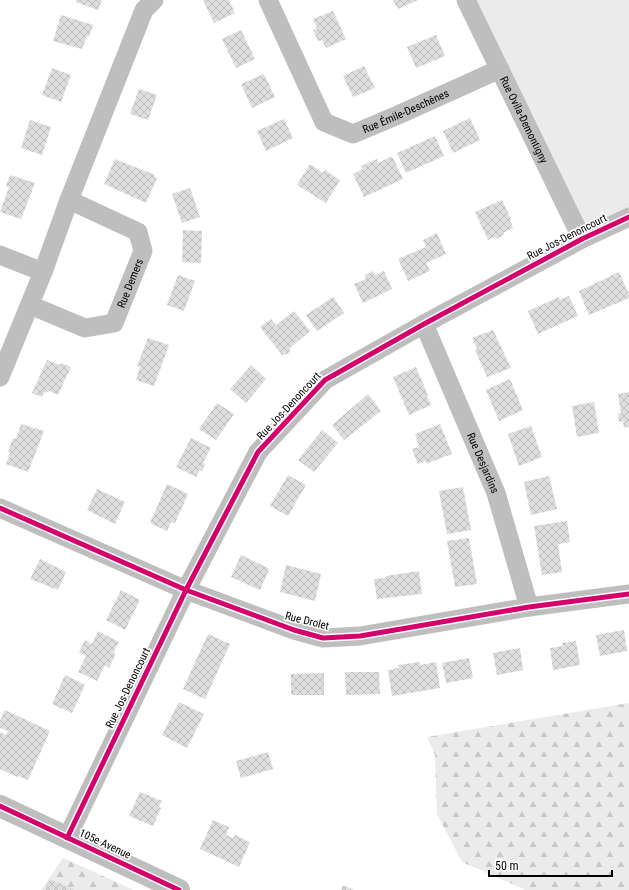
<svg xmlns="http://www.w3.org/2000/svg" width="629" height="890" font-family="'Roboto Condensed',sans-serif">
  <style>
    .green { fill: #ebebeb }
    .forest { fill: url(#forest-firs) }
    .building { fill: url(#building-cross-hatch) }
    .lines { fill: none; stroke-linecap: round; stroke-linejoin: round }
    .minor { stroke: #bebebe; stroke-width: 19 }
    .tertiary { stroke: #bebebe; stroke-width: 22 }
    .cycleway-casing { stroke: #fff; stroke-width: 8 }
    .cycleway { stroke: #d6006c; stroke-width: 5 }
    .labels { text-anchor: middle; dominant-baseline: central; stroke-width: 3.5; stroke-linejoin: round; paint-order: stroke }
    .street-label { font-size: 11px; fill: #000; stroke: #fff }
  </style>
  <defs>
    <pattern id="forest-firs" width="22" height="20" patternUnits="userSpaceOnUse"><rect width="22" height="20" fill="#ebebeb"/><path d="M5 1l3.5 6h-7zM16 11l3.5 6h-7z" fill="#c8c8c8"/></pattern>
    <pattern id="building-cross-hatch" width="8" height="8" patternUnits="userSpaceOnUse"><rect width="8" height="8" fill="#dedede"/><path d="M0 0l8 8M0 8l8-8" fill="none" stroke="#bdbdbd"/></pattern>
  </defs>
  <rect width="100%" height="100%" fill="#fff"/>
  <!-- green -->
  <path class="green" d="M466,0H629V218L582,239Z"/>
  <!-- forest -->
  <path class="forest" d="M629,703V890H526L462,862L437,814L435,755L427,737Z
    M63,858L134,890H41Z"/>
  <!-- building -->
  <path class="building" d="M76,0H102L98,10L76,2Z
    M203,0H229L235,13L214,23Z
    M393,0H418L398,9Z
    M333,11L346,39L326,48L322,40L318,41L313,30L317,29L313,19Z
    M61,15L93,25L89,37L87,36L82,49L53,41Z
    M241,30L255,59L236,68L222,39Z
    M436,35L445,56L416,68L407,47Z
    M364,66L375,88L353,97L343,76Z
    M52,68L71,75L61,102L42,95Z
    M264,74L275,97L252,108L241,84Z
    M139,89L157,95L148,120L130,114Z
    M470,118L480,140L453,153L443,131Z
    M284,119L293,138L266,151L257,131Z
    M30,120L51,127L42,155L21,148Z
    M435,136L444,156L406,173L397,153Z
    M392,156L403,179L364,197L353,174L363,169L361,166L377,159L378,163Z
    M115,159L155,175L154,176L157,178L146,203L104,184Z
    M310,164L323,173L325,170L340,180L326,203L297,185Z
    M10,175L35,183L21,219L0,212L9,187L6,186Z
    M190,188L200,217L182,223L172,194Z
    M502,200L511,219L510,220L513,228L503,233L504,235L496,239L495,237L488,240L475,212Z
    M183,230L202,231L201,263L182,262Z
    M437,233L446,254L426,263L430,271L408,281L398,259L426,247L423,240Z
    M373,271L375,275L384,271L392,289L363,303L354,284L366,279L365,275Z
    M619,272L629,294V298L589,315L579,291Z
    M178,275L195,281L184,311L167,305Z
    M569,296L578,316L538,334L528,311L559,297L560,300Z
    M333,297L344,313L317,331L306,315Z
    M294,311L310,331L290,348V351L287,354L282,355L260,327L271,319L276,325Z
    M493,330L511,368L487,377L475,350L477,349L472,338Z
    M148,338L169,345L154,386L136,380L140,367L137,366Z
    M47,360L60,365L61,363L71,367L58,395L49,391L44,393L42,397L32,393Z
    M251,365L266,379L246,403L230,389Z
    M416,367L428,395L427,396L431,405L409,415L393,377Z
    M510,379L523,410L499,421L486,390Z
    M629,392V427L624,428L623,421L619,422L618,414L621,413L618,394Z
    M368,394L381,411L344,440L332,425Z
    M594,402L599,433L577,437L572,406Z
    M217,403L234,414L216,440L199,429Z
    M21,424L44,431L28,472L6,464L10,453L8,452L13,438L16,439Z
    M440,424L452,454L428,463L427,464L426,461L418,464L412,449L419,447L415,434Z
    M531,426L542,457L519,466L508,434Z
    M322,430L338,443L314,472L298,460Z
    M191,438L211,448L203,463L205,464L202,471L200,470L196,477L176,467Z
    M288,475L306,485L288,516L270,506Z
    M549,476L557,509L531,515L524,482Z
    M167,484L188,494L175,523L171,522L167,531L150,523Z
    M463,487L471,530L447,534L439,491Z
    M97,489L125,502L115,524L87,510Z
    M567,521L570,542L558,544L562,572L542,575L534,526Z
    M469,538L477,584L455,587L447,541Z
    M241,555L268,568V569L269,570L260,590L231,577Z
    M40,559L66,572L58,590L30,579Z
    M286,565L321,574L315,601L280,592Z
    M419,571L422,594L377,599L374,579L386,578V576Z
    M121,590L140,600L125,630L106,620Z
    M624,630L627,651L600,656L596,635Z
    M98,631L119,642L113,653L116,654L109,668L105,665L97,681L78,672L86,656L79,652L85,640L92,644Z
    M208,634L230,644L205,699L183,689Z
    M576,641L580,665L553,670L550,648L563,646L562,643Z
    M520,648L523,670L497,675L493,653Z
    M469,658L473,678L446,683L442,663Z
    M420,662V665L436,662L440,688L392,696L388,670L399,668L398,665Z
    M345,672H379L380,694L346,695Z
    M324,673V695H291V674Z
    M65,675L85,685L72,713L52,704Z
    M179,702L204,714L187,748L162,735Z
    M5,710L50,731L28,780L18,776L17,777L0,769V732L6,735L8,731L0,728V721Z
    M268,752L273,769L241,778L236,761Z
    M140,792L162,801L159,807L161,808L153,826L129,816Z
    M213,820L229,827L226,835L233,838L235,835L250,842L239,867L200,849Z
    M50,879L74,890H45Z
    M343,885L354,890H341Z"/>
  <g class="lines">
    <!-- minor -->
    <g class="minor">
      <path id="s1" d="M268,0L324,122L353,134L398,115L500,69"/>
      <path id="s2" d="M466,0L582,239"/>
      <path d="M0,255L43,272"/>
      <path id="s3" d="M30,305L85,328L114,323L143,251L138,232L69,200"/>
      <path id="s4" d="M424,324L496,493L529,607"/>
      <path d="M0,377L43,272L69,200L144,10L154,0"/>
      <path d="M0,508L186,590L294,630L323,638L360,636L529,607L629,594"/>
      <path d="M67,838L186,590L258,452L325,380L424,324L582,239L629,217"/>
    </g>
    <!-- tertiary -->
    <path class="tertiary" d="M0,806L179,890"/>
    <defs>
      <path id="cycleway" d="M0,508L186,590L294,630L323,638L360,636L529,607L629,594
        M0,806L179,890
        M67,838L186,590L258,452L325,380L424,324L582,239L629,217"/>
    </defs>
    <!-- cycleway casing -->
    <use href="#cycleway" class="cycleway-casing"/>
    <!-- cycleway -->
    <use href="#cycleway" class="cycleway"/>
  </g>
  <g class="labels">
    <!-- street labels -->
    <g class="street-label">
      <text stroke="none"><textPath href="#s1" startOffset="223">Rue Émile-Deschênes</textPath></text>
      <text stroke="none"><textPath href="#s2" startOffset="133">Rue Ovila-Demontigny</textPath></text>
      <text transform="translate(567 237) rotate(-27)">Rue Jos-Denoncourt</text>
      <text stroke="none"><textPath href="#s3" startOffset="132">Rue Demers</textPath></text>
      <text transform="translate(289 406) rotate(-47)">Rue Jos-Denoncourt</text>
      <text stroke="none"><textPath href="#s4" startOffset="151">Rue Desjardins</textPath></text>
      <text transform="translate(307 621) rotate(14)">Rue Drolet</text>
      <text transform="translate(128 688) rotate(-64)">Rue Jos-Denoncourt</text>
      <text transform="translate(105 844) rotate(25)">105e Avenue</text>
    </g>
  </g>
  <!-- scale -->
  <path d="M489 870v6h123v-6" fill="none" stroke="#000000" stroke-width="2"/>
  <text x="495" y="870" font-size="12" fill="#000000" stroke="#ffffff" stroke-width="3" paint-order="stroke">50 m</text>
</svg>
